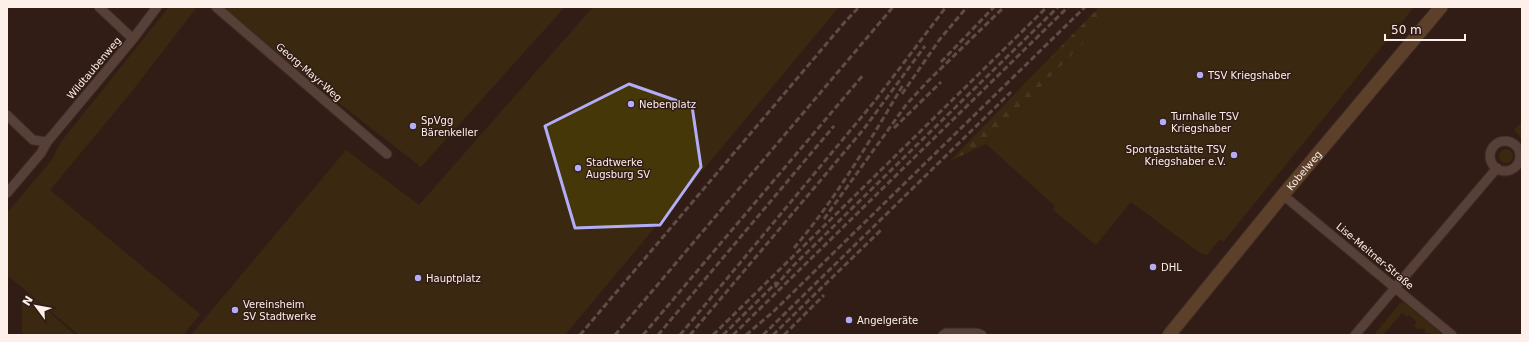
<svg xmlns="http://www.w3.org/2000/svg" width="1529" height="342" font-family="'DejaVu Sans',sans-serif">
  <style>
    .green { fill: #463709 }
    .forest { fill: url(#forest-firs) }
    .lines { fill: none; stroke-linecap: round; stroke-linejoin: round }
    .street-casing { stroke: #4a3a35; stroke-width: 11 }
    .secondary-casing { stroke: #4a3a35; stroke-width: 15 }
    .street { stroke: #836b61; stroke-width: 9 }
    .secondary { stroke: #936c44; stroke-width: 13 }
    .rail { stroke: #97867f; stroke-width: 3; stroke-dasharray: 6 3; stroke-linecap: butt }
    .marked { fill: none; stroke: #b3adf9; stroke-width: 3; stroke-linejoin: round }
    .poi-dot { fill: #b3adf9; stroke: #311d15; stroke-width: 1.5 }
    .labels { text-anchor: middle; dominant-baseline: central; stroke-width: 3; stroke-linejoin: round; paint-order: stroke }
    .street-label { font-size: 10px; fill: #fdefe9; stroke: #311d15 }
    .poi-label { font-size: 10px; fill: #fdefe9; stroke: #311d15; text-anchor: start }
  </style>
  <defs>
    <pattern id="forest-firs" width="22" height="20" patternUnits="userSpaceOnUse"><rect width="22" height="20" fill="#463709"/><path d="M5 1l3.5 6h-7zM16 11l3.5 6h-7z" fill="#62542d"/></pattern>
  </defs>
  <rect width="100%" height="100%" fill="#311d15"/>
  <!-- green -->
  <path class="green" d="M169,7H197L129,95L50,190L200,314L185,333L188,335H79L7,275V213L52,160L60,143Z
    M223,7H565L421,167L316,85Z
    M593,7H839L565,335H191L346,150L419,205Z
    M1118,7H1414L1223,242L1220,239L1207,255L1200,253L1131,202L1096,245L1053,210L1055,206L986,144Z
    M1522,121V139L1514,130Z
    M1499 156a7 7 0 1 1 14 0a7 7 0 1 1-14 0Z
    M29,294L75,335H25L22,332V302Z
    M1401,302L1406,304L1443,335H1429V333H1425V329H1418L1414,326L1417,322L1409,315L1407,317L1402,313L1383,335H1374Z"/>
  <!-- forest -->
  <path class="forest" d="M1099,7H1118L986,144L950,161Z"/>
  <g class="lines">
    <defs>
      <path id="street" d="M99,7L133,39
        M216,7L387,154
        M7,115L33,140L47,142
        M1490 156a15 15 0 1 1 30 0a15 15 0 1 1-30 0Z
        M7,193L41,153L47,142L133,39L157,7
        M1283,195L1452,335
        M943,335L946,333H977L982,335
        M1355,335L1497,168"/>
      <g id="secondary">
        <path id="s1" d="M1169,335L1283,195L1441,7"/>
      </g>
    </defs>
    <!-- street casing -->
    <use href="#street" class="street-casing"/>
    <!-- secondary casing -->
    <use href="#secondary" class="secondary-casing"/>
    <!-- street -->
    <use href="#street" class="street"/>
    <!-- secondary -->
    <use href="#secondary" class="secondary"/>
    <!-- rail -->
    <path class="rail" d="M941,62L994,7
      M902,94L940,39L967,7
      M894,128L941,82
      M824,219L906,105L927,82L1004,7
      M794,248C835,200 871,139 903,85
      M775,287L792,267L1058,7
      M580,335L844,23L859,7
      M615,335L893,7
      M643,335L864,74
      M658,335L834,126
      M680,335L874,102L946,7
      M690,335L863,130L925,46
      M713,335L1047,7
      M723,335L777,282
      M733,335L1068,7
      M746,335L774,311L1085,7
      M763,335L1011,92
      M773,335L881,230
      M784,335L824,295"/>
  </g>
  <!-- marked area -->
  <path d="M0 0H1529V342H0ZM629,84L692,106L701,167L660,225L575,228L545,126Z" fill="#311d15" fill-opacity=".55" fill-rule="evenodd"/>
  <path class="marked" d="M629,84L692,106L701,167L660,225L575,228L545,126Z"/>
  <!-- markers -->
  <g class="poi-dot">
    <circle cx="1200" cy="75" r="4"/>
    <circle cx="631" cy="104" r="4"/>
    <circle cx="1163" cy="122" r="4"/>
    <circle cx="413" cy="126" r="4"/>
    <circle cx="1234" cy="155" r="4"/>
    <circle cx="578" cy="168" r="4"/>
    <circle cx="1153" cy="267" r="4"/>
    <circle cx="418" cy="278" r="4"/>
    <circle cx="235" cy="310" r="4"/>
    <circle cx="849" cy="320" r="4"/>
  </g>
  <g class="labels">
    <!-- street labels -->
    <g class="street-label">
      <text transform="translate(94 68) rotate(-50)">Wildtaubenweg</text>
      <text transform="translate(309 72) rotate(41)">Georg-Mayr-Weg</text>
      <text stroke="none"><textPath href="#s1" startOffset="213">Kobelweg</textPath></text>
      <text transform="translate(1375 256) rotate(40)">Lise-Meitner-Straße</text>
    </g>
    <!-- poi labels -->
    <g class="poi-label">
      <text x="1208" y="75">TSV Kriegshaber</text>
      <text x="639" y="104">Nebenplatz</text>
      <text x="1171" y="116">Turnhalle TSV<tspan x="1171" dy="12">Kriegshaber</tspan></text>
      <text x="421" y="120">SpVgg<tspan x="421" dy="12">Bärenkeller</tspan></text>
      <text x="1226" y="149" text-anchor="end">Sportgaststätte TSV<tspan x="1226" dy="12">Kriegshaber e.V.</tspan></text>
      <text x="586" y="162">Stadtwerke<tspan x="586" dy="12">Augsburg SV</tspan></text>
      <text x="1161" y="267">DHL</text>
      <text x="426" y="278">Hauptplatz</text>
      <text x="243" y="304">Vereinsheim<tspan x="243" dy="12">SV Stadtwerke</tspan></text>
      <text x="857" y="320">Angelgeräte</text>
    </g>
  </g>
  <!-- border -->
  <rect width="1529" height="342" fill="none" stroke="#fdefe9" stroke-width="16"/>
  <!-- north arrow -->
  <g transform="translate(36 306) rotate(302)" stroke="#311d15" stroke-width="3" paint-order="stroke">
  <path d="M0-3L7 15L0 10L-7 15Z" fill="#fdefe9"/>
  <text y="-6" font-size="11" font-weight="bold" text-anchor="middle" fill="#fdefe9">N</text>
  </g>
  <!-- scale -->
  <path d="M1385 34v6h80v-6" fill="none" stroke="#fdefe9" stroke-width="2"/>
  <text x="1391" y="34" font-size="12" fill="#fdefe9" stroke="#311d15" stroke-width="3" paint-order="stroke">50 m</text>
</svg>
